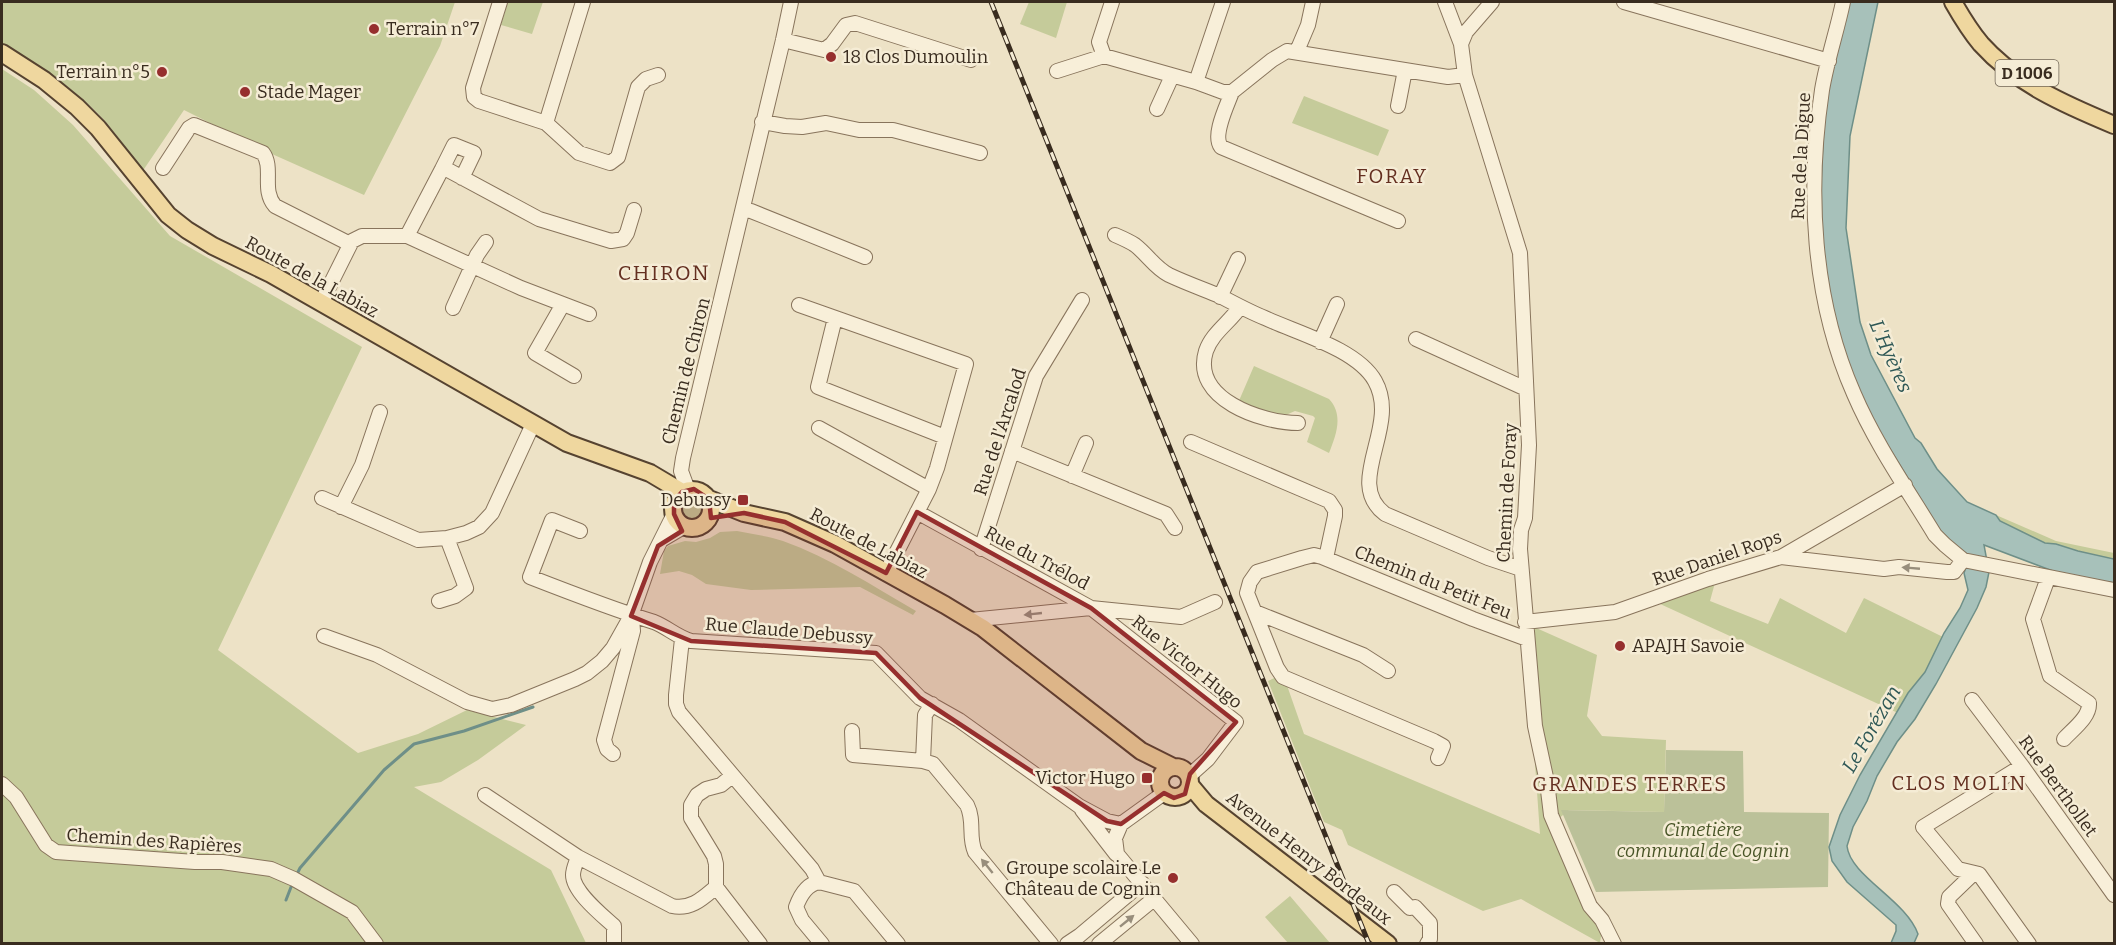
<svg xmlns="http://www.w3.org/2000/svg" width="2116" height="945" font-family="Bitter,serif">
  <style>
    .green { fill: #c5cb9a }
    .cemetery { fill: #bbc199 }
    .water { fill: #a7c1ba; stroke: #6e8f88; stroke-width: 1.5 }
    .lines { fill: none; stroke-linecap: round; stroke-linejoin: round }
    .stream { stroke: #6e8f88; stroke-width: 3 }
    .minor-casing { stroke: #88745c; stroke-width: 16 }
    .major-casing { stroke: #564330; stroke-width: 20 }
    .minor { stroke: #f8efd9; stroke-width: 14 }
    .major { stroke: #efd79f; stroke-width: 16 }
    .rail-casing { stroke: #392c1f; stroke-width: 5 }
    .rail { stroke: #f5ecd5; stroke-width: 3; stroke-dasharray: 9; stroke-linecap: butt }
    .oneway { fill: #988e7c }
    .marked { fill: #962f2e; fill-opacity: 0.2; stroke: #962f2e; stroke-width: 4.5; stroke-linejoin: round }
    .poi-dot { fill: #962f2e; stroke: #f5ecd5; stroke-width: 2 }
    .labels { text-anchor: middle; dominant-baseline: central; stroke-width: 5; stroke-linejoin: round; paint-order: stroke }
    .shield { fill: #f5ecd5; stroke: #716656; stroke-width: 1.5 }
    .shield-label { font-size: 16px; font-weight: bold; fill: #392c1f }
    .poi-label { font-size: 18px; fill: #392c1f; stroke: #f5ecd5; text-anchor: start }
    .street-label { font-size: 18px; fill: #392c1f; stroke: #f5ecd5 }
    .park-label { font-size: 18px; font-style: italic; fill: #485527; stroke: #f5ecd5 }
    .neighbourhood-label { font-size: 20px; letter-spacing: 1.5px; fill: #642f20; stroke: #f5ecd5 }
    .water-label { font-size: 20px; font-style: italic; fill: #2f5856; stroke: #f5ecd5 }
    .quarter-label { font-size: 21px; letter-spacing: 1.5px; fill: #642f20; stroke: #f5ecd5 }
  </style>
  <rect width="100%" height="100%" fill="#ede2c6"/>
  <!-- green -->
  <path class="green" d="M2,2H455L440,46L364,195L272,154L184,110L142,172C127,149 111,125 90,106C64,82 32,61 2,44Z
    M508,2H543L532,34L501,25Z
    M1029,2H1067L1056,38L1020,24Z
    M2,69L34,90L73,125L170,236L362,347L218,650L358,753L418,734L467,710L526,725L478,760L441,782L414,787L551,870L586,943H2Z
    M1304,96L1389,130L1378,156L1292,123Z
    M1254,366L1329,399C1344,415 1336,435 1329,453L1307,442L1315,418L1313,416L1295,411L1279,418L1238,403Z
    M681 509a11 11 0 1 1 22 0a11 11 0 1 1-22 0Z
    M1996,515L2056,541L2114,553V559L2078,551L2056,544H2047L2000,521Z
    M737,531C752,534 768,536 783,541C830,558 873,586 916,611L913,615L860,587L751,590L706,584L692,575L679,571L660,574L664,551L668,546L685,541L696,542L710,538L720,532Z
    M1716,579L1710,601L1768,624L1780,598L1846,633L1864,598L1943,637L1925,672L1908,693L1898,713L1658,603Z
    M1525,623L1597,655L1587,716L1602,736L1666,740L1664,812L1569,810L1551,825L1602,930L1600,943L1521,899L1483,911L1348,845L1342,830L1324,822L1268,681L1283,674L1304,734L1540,834Z
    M1290,896L1330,943H1288L1265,917Z"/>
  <!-- cemetery -->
  <path class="cemetery" d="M1666,750L1743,751L1744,812L1829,813L1828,887L1596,892L1561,810L1664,812Z"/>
  <!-- water -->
  <path class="water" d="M1848,2H1878L1850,136L1846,228L1860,322L1871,355L1915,438L1921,443L1937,469L1967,502L1996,515L2000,521L2045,543L2056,544L2078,551L2114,559V583L2066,576L1984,545L1989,572L1986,587L1977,608L1936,684L1915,719L1897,742L1877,776L1867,801L1853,827L1847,846C1850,876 1906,900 1918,934L1914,943H1891L1896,931V925L1847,882L1832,861L1829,847L1840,815L1860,775L1908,693L1925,672L1944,633L1960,608L1968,590L1964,573L1970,556L1949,541L1941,532L1877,428L1856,387L1832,313L1819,227L1825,95Z"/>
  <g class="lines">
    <!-- stream -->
    <path class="stream" d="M296,876L300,868L384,770L414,744L464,731L533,707
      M286,900L293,882"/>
    <defs>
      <path id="minor" d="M500,2L473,88L474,97L479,101L546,123L579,153L610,163L618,157L638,87L646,79L658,75
        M1445,2L1461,44L1465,75L1520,253L1529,445L1525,518L1521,530L1520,549L1535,726L1547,782L1551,815L1590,906L1602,920L1614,944
        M1624,2L1829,61
        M1843,2C1837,31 1827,60 1822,90C1807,190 1812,299 1854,394C1875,443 1907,489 1935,535L1945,545L1963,560L2114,590
        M783,40L824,50L832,44L846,25L855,23L971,60
        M1461,44L1466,32L1492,2
        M1297,51L1308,25L1313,2
        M1104,56L1099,42L1112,2
        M1057,71L1104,56L1196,82L1223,92H1232L1272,60L1287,51L1448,77L1465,75
        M1196,82L1223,2
        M1232,92C1227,106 1212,135 1221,147L1398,221
        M1398,106L1405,70
        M1157,109L1172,76
        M762,122L785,126L802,127L826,123L859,130H893L980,153
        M546,123L583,2
        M163,168L189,128L194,125L263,153C274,168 261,190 275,206L350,244
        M442,169L454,145L474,153L462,178
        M743,210L751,211L865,257
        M1115,235C1122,238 1129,241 1135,245C1148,255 1155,268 1169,275C1186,283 1203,289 1220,296C1235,304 1250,312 1265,318C1297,333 1357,349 1375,381C1401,427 1343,482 1385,514L1488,558L1521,569
        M407,236L521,288L589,314
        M1220,297L1238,259
        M321,303L352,241L362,236H407L442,169L448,170L539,219L611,241L623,239L627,233L634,210
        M563,304L535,353L574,376
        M799,305L966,364L937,468L929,489L886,573
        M1240,307C1230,322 1212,333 1206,351C1191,399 1262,423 1298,423
        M453,308L477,255L486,242
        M835,318L818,387L945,437
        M1416,339L1526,389
        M1320,342L1337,304
        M819,428L929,489
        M1191,442L1329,501L1335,510V516L1326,558
        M1012,451L1166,514L1175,528
        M1072,476L1086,443
        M688,490L681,471L683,458L783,40L791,2
        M322,498L418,540L447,538L466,533L479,527L492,513L533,424
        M341,507L362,465L380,412
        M917,512L1091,608L1181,617L1215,602
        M580,531L552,520L530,577C571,593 612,609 654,622C667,627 677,637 691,641L876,653L920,698L959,720L1079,806L1107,821L1121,824L1164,793
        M663,539L685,526
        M981,549L1036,376L1082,300
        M1781,557L1884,569L1899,567L1947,572H1954L1963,560
        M2048,578L2033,619L2050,676L2089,703C2090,717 2073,729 2064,739
        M439,601L455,596L466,588L447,538
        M1255,612L1363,655L1388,671
        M970,620L1091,608L1236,722L1208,759L1189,776
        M1525,622L1615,612L1708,579L1781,557L1905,485
        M324,636L377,655L467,702L492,709L511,705L575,679L587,673L602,661L613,648L631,616L650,562L674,514
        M682,639L676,695V704L679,712L812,869L819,882
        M1972,700L2022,766L2114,895
        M852,731L853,755L923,761L933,764L967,805C975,821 968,837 975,852L1051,944
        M613,754L607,749L604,740L633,631L632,618
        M1438,758L1443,746L1434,741L1283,677L1277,668L1247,593L1250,582L1257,572L1302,558L1314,555L1322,557L1473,619L1527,639
        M923,761L925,715L932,704
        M2022,766L1923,827L1958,869L1979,874L2029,944
        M732,776L721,785L706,789L697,795L691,805V818L714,856L716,864V887L760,944
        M2,784L16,797L46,845L56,852L195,862H222L271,869L294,879L352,912L376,944
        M485,795L578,857L672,906C691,910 703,898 716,887
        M1082,810L1116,854
        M1121,824L1115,838L1117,854L1192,944
        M578,857C576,863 573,869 573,875C573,892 602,915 614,926V944
        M1974,873L1949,897L1948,904L1976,944
        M819,882L854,891L898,944
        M819,882C807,884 800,896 796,907L802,920L822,944
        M1394,892L1410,908L1415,907L1430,923V939L1427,944
        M1067,944L1079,936L1142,883
        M1099,944L1155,898"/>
      <path id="major" d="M1953,2C1961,16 1970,31 1981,44C2017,84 2066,105 2114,125
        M2,53L44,80L77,107L98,128L168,215L187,230L213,246L271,274L567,443L650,473L682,492
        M673 509a19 19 0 1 1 38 0a19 19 0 1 1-38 0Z
        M709,499L744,513L785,522L835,544L945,605L983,628L1141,751L1173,767
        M1160 782a15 15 0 1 1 30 0a15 15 0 1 1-30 0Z
        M1190,785L1206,804L1388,944"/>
    </defs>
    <!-- minor casing -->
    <use href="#minor" class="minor-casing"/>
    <!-- major casing -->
    <use href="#major" class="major-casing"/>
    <!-- minor -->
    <use href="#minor" class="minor"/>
    <!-- major -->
    <use href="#major" class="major"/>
    <defs>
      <path id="rail" d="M991,2L1369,944"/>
    </defs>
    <!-- rail casing -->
    <use href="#rail" class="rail-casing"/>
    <!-- rail -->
    <use href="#rail" class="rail"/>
  </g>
  <!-- one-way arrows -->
  <defs><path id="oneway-solid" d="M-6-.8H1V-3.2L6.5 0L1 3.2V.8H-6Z" transform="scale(1.5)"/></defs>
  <g class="oneway">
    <use href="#oneway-solid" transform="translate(1911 568) rotate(-175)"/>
    <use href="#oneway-solid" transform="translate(1033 614) rotate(174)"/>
    <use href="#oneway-solid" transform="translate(987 866) rotate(-129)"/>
    <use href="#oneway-solid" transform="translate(1127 921) rotate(-39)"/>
  </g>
  <!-- marked area -->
  <path class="marked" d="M694,489L709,499L711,518L744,513L785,522L886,573L917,512L1091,608L1236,722L1190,774L1185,794L1174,798L1164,793L1121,824L1107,821L920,698L876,653L691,641L631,616L658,546L682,531L674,514V501L682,492Z"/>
  <!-- markers -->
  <g class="poi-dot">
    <circle cx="374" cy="29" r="6"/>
    <circle cx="831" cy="57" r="6"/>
    <circle cx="162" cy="72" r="6"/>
    <circle cx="245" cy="92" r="6"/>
    <rect x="737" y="494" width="12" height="12" rx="3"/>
    <circle cx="1620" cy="646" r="6"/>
    <rect x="1141" y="772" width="12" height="12" rx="3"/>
    <circle cx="1173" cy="878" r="6"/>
  </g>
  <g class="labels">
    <!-- shield labels -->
    <rect class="shield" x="1995.5" y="60" width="63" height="26" rx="4.5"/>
    <g class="shield-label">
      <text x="2027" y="73">D 1006</text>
    </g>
    <!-- poi labels -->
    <g class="poi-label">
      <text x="386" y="29">Terrain n°7</text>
      <text x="843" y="57">18 Clos Dumoulin</text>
      <text x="150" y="72" text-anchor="end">Terrain n°5</text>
      <text x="257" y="92">Stade Mager</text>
      <text x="731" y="500" text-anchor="end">Debussy</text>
      <text x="1632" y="646">APAJH Savoie</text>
      <text x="1135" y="778" text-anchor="end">Victor Hugo</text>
      <text x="1161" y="868" text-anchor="end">Groupe scolaire Le<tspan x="1161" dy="21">Château de Cognin</tspan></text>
    </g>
    <!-- street labels -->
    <g class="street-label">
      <text transform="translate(1801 156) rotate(-87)">Rue de la Digue</text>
      <text transform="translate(312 277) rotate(29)">Route de la Labiaz</text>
      <text transform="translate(686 371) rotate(-76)">Chemin de Chiron</text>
      <text transform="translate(1000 432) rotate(-72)">Rue de l'Arcalod</text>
      <text transform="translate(1507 493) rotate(-87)">Chemin de Foray</text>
      <text transform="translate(869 543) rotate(28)">Route de Labiaz</text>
      <text transform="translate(1037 558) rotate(28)">Rue du Trélod</text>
      <text transform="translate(1717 558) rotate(-19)">Rue Daniel Rops</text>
      <text transform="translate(1433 582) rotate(22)">Chemin du Petit Feu</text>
      <text transform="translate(789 631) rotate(5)">Rue Claude Debussy</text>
      <text transform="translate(1187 662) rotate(39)">Rue Victor Hugo</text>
      <text transform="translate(2058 786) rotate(54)">Rue Berthollet</text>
      <text transform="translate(154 841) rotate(4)">Chemin des Rapières</text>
      <text transform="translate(1309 858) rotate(38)">Avenue Henry Bordeaux</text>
    </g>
    <!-- park labels -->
    <g class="park-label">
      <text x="1703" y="830">Cimetière<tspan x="1703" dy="21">communal de Cognin</tspan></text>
    </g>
    <!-- neighbourhood labels -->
    <g class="neighbourhood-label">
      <text x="1392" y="176">FORAY</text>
      <text x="1959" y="783">CLOS MOLIN</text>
      <text x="1630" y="784">GRANDES TERRES</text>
    </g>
    <!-- water labels -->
    <g class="water-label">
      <text transform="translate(1891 356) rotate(66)">L'Hyères</text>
      <text transform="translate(1871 729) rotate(-60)">Le Forézan</text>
    </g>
    <!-- quarter labels -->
    <g class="quarter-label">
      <text x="664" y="273">CHIRON</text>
    </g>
  </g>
  <!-- border -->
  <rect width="2116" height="945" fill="none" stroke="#392c1f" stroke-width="6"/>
</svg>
